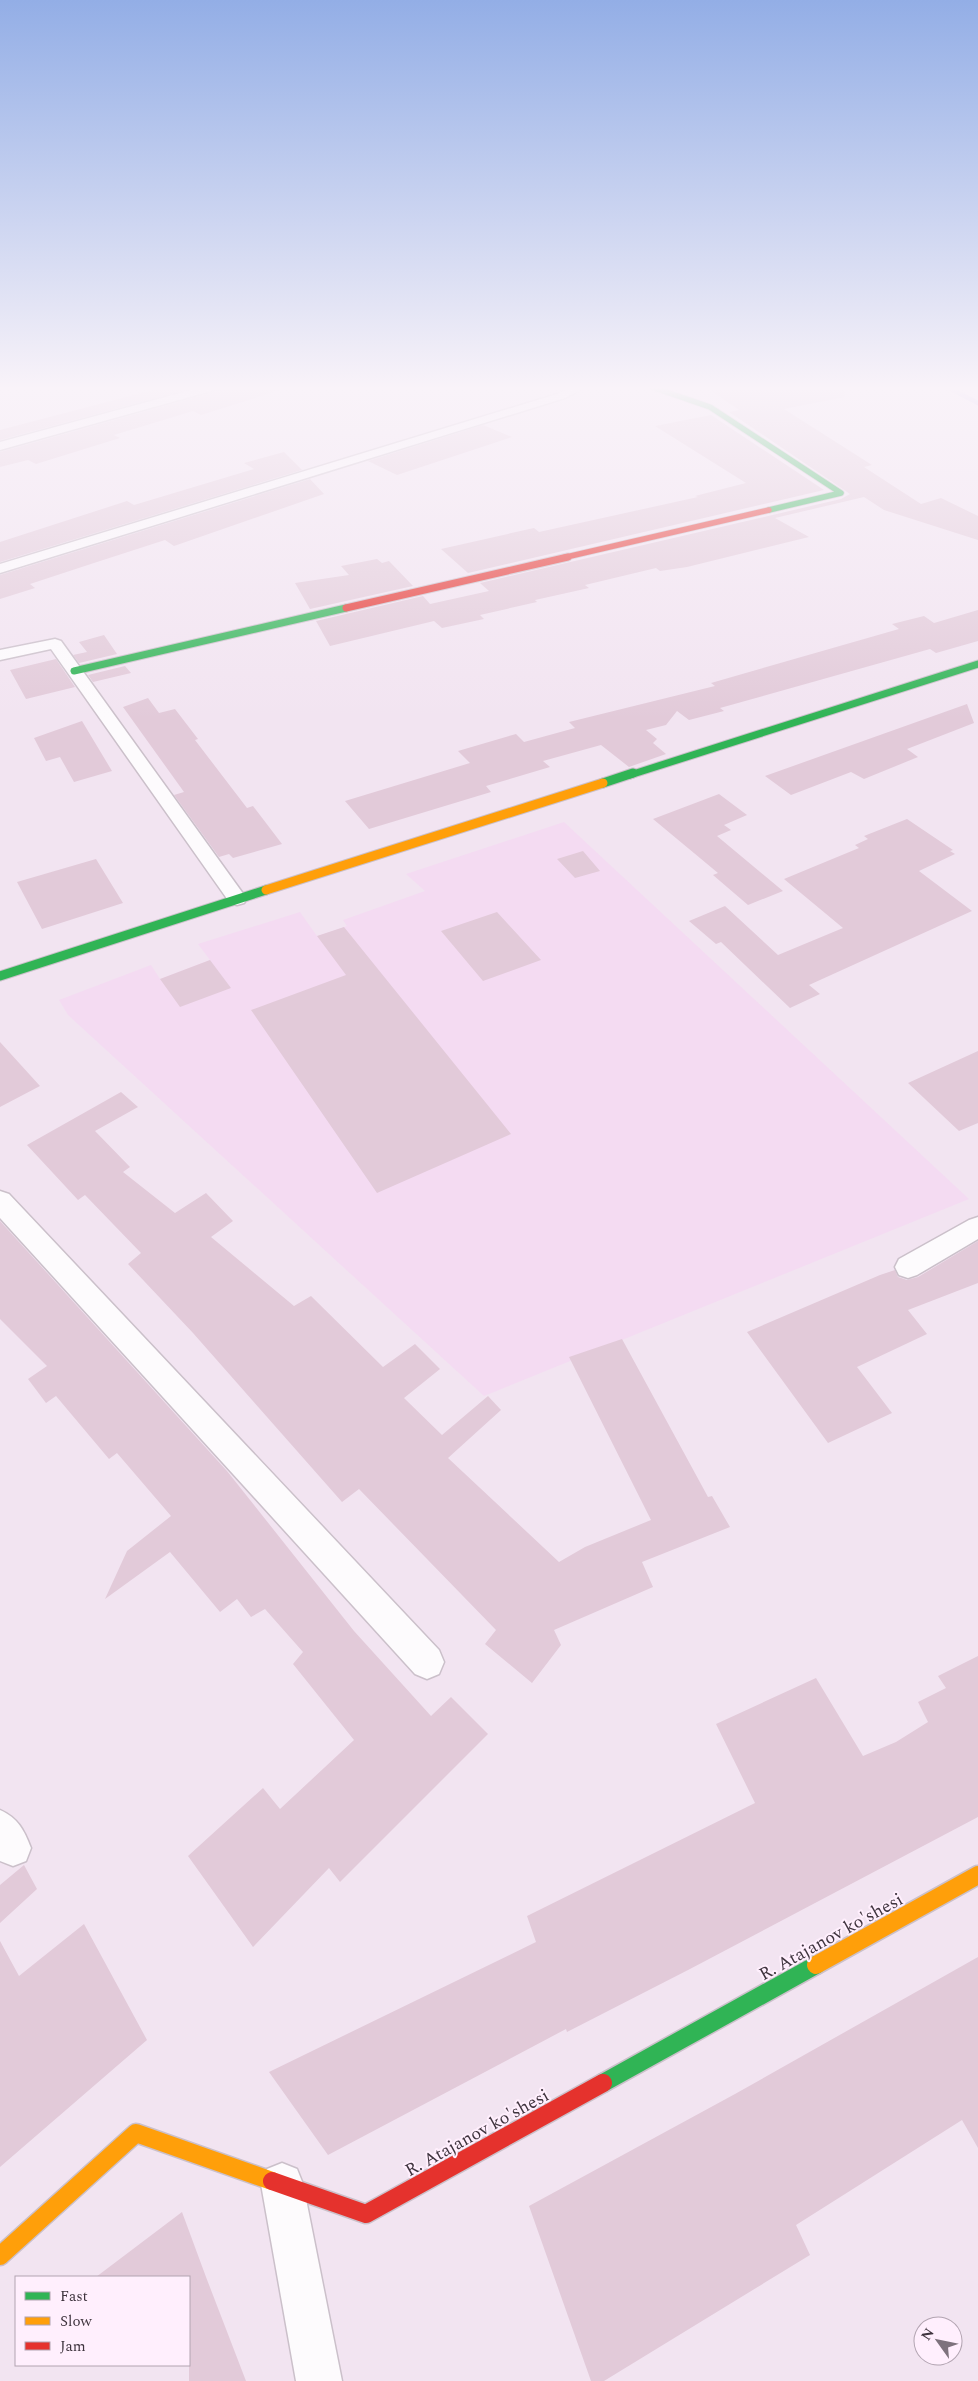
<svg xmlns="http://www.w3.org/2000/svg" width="978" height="2381" font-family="Spectral,serif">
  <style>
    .built { fill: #f4dbf2 }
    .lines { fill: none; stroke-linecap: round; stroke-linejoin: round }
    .stream { stroke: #b5a4e4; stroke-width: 4.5 }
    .building { fill: #e2cad9 }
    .street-casing { stroke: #cbc0ca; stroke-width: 3 }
    .fast-far3-casing { stroke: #cbc0ca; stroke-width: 7 }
    .fast-far2-casing { stroke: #cbc0ca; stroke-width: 9 }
    .fast-far1-casing { stroke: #cbc0ca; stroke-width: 11 }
    .fast-casing { stroke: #cbc0ca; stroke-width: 21 }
    .slow-far1-casing { stroke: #cbc0ca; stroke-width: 11 }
    .slow-casing { stroke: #cbc0ca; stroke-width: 21 }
    .jam-far2-casing { stroke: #cbc0ca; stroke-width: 7 }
    .jam-far1-casing { stroke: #cbc0ca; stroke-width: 9 }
    .jam-casing { stroke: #cbc0ca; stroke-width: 21 }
    .street { fill: #fdfbfd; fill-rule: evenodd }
    .fast-far3 { stroke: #30b455; stroke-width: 5.5 }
    .fast-far2 { stroke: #30b455; stroke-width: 7 }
    .fast-far1 { stroke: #30b455; stroke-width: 9 }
    .fast { stroke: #30b455; stroke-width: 18 }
    .slow-far1 { stroke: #ff9f0a; stroke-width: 9 }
    .slow { stroke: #ff9f0a; stroke-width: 18 }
    .jam-far2 { stroke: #e5322d; stroke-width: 5.5 }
    .jam-far1 { stroke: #e5322d; stroke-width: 7 }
    .jam { stroke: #e5322d; stroke-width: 18 }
    .labels { text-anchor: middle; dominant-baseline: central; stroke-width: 4; stroke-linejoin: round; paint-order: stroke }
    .near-street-label { font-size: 18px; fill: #3f343e; stroke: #ffeffd }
  </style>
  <rect width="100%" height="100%" fill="#f2e4f1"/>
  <!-- built -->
  <path class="built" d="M564,822L969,1199L484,1396L68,1015L59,1000L151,965L160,979L210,960L198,944L300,912L317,936L347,926L343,920L425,891L406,874Z"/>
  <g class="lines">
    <!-- stream -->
    <path class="stream" d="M945,386L978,403"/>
  </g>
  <!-- building -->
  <path class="building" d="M168,386H200L0,440V430Z
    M226,386H276L277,391L201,415L193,411L114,435L120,438L36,464L28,460L0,467V452L222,390Z
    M704,386H844L845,397L784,409L872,465L864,467L921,504L941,498L978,516V540L884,510L864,497L775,518L809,537L687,567L660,571L656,568L585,585L589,588L535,600L537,602L480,615L484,619L442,628L434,621L330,646L316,621L423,596L430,604L489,591L480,583L841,499L850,494L729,412L739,410Z
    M711,415L824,490L468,573L441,549L534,528L539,532L698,497L695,496L746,483L655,426Z
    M483,425L512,437L397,475L368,461Z
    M284,452L302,470L0,562V542L127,501L134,505L254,469L244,463Z
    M310,479L324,494L174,546L165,540L97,562L30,584L35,588L0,599V575Z
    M377,559L382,563L389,561L413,586L310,609L295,583L349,575L341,566Z
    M978,610V641L936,653L930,649L720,708L724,711L689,720L677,711L666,725L646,730L657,739L653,743L666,754L629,767L601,745L543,761L550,767L486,786L491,792L369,829L345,801L470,763L458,751L516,734L524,742L575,728L569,722L715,686L711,683L899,629L892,624L924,616L934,623Z
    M104,635L117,654L79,663L73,655L87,652L79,642Z
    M56,659L75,687L26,699L10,670Z
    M125,666L131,673L93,682L88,675Z
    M148,698L159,713L175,709L198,739L195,740L247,808L253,806L282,844L233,858L229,854L219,857L174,795L184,792L123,707Z
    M967,704L974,723L907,749L918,757L864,779L851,772L791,795L765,776Z
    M82,721L112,771L74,782L60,757L46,761L34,738Z
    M719,794L747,815L724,825L731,830L717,836L783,891L748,905L713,875L718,873L653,819Z
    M907,819L953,850L950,851L955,854L919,871L972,911L809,985L820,994L790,1008L721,942L716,944L689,921L725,906L778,955L843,928L784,879L859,848L855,845L868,839L864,836Z
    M583,851L600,871L575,878L557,859Z
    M96,859L123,903L42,929L17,882Z
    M497,912L541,960L483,981L441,931Z
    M344,927L511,1134L377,1193L251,1010L346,975L317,936Z
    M210,960L231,988L180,1007L160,979Z
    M0,1042L40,1086L0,1107Z
    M978,1051V1123L959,1131L908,1083Z
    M121,1092L138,1107L95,1131L130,1167L123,1172L175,1213L206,1193L233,1221L211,1237L294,1306L311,1296L383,1367L415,1344L440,1369L404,1398L442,1435L488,1396L501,1410L448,1458L559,1562L585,1547L651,1520L569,1357L622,1339L708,1497L712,1496L730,1527L642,1562L653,1587L554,1630L561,1645L532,1683L485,1644L496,1630L359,1489L342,1502L193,1333L128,1264L141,1253L85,1195L78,1200L27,1145Z
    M0,1221L227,1471L354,1631L431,1716L451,1697L488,1734L340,1882L329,1868L253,1947L188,1856L263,1788L280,1809L354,1740L293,1664L303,1652L265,1609L251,1617L237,1599L220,1612L170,1552L105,1599L127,1551L171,1516L117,1453L109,1459L56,1396L46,1403L28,1379L47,1366L0,1319Z
    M978,1241V1283L908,1310L927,1334L857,1367L892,1413L828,1443L747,1332L880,1275L895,1270L898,1277L907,1280L918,1277Z
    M978,1656V1817L690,1969L567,2032L566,2029L328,2155L269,2072L536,1942L527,1916L755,1803L716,1724L816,1678L863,1756L896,1742L928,1722L918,1702L946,1688L938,1676Z
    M24,1865L37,1889L0,1923V1885Z
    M84,1924L147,2040L0,2167V1941L19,1976Z
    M978,1957V2148L962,2120L796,2225L810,2255L604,2381H591L529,2206L735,2094Z
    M182,2212L206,2277L246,2381H189V2277H96Z"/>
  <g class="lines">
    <defs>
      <path id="street" d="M206,386H224L222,388L0,450V442Z
        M574,386H588L565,398L0,573V564L557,394Z
        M55,639L61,641L244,895L247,899L244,903L237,905L230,903L51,649L0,660V650Z
        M0,1191L9,1194L439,1650L444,1662L439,1674L427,1679L415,1674L0,1218Z
        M978,1217V1239L917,1275L908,1278L899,1275L895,1267L899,1259L969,1220Z
        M0,1810C18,1818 24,1830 31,1848L26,1861L13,1866L0,1861Z
        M282,2163L297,2169L303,2184L342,2381H296L261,2184L267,2169Z"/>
      <path id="fast-far3" d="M649,386L710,407L841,493L769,510"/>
      <path id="fast-far2" d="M74,671L346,608
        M630,775L978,664"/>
      <path id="fast-far1" d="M603,783L633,773
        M0,976L266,890"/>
      <path id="fast" d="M603,2083L816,1965"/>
      <path id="slow-far1" d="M266,890L603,783"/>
      <path id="slow" d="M816,1965L978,1875
        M0,2256L136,2133L272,2181"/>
      <path id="jam-far2" d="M562,558L769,510"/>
      <path id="jam-far1" d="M346,608L568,557"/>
      <path id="jam" d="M272,2181L366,2214L603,2083"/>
    </defs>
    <!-- street casing -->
    <use href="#street" class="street-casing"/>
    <!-- fast-far3 casing -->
    <use href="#fast-far3" class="fast-far3-casing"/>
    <!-- fast-far2 casing -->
    <use href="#fast-far2" class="fast-far2-casing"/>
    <!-- fast-far1 casing -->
    <use href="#fast-far1" class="fast-far1-casing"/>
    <!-- fast casing -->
    <use href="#fast" class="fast-casing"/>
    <!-- slow-far1 casing -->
    <use href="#slow-far1" class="slow-far1-casing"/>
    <!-- slow casing -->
    <use href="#slow" class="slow-casing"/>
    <!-- jam-far2 casing -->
    <use href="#jam-far2" class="jam-far2-casing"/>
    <!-- jam-far1 casing -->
    <use href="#jam-far1" class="jam-far1-casing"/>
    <!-- jam casing -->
    <use href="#jam" class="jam-casing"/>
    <!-- street -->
    <use href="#street" class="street"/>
    <!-- fast-far3 -->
    <use href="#fast-far3" class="fast-far3"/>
    <!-- fast-far2 -->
    <use href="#fast-far2" class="fast-far2"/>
    <!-- fast-far1 -->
    <use href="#fast-far1" class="fast-far1"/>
    <!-- fast -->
    <use href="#fast" class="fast"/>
    <!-- slow-far1 -->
    <use href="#slow-far1" class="slow-far1"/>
    <!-- slow -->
    <use href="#slow" class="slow"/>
    <!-- jam-far2 -->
    <use href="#jam-far2" class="jam-far2"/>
    <!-- jam-far1 -->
    <use href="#jam-far1" class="jam-far1"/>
    <!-- jam -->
    <use href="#jam" class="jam"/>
  </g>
  <!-- sky -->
  <linearGradient id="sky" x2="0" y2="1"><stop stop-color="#93aee6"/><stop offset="0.54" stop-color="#f9f3f9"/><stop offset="1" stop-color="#f9f3f9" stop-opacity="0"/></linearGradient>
  <rect width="978" height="719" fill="url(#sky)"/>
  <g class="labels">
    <!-- near-street labels -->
    <g class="near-street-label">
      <text transform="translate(831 1937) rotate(-29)">R. Atajanov ko'shesi</text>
      <text transform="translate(477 2133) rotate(-29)">R. Atajanov ko'shesi</text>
    </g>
  </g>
  <!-- legend -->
  <rect x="15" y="2276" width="175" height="90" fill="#ffeffd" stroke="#b2a4b1"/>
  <rect x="25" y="2292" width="25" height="8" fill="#30b455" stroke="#b2a4b1"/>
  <text x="60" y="2301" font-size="15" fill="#3f343e">Fast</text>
  <rect x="25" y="2317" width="25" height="8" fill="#ff9f0a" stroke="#b2a4b1"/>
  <text x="60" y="2326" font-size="15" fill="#3f343e">Slow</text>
  <rect x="25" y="2342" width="25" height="8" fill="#e5322d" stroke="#b2a4b1"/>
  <text x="60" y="2351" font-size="15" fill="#3f343e">Jam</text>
  <!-- north arrow -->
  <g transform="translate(938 2341) rotate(303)"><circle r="24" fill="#ffeffd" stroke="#b2a4b1"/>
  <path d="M0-4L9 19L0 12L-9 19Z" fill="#7e727d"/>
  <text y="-8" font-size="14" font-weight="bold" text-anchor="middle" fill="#3f343e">N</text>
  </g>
</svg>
